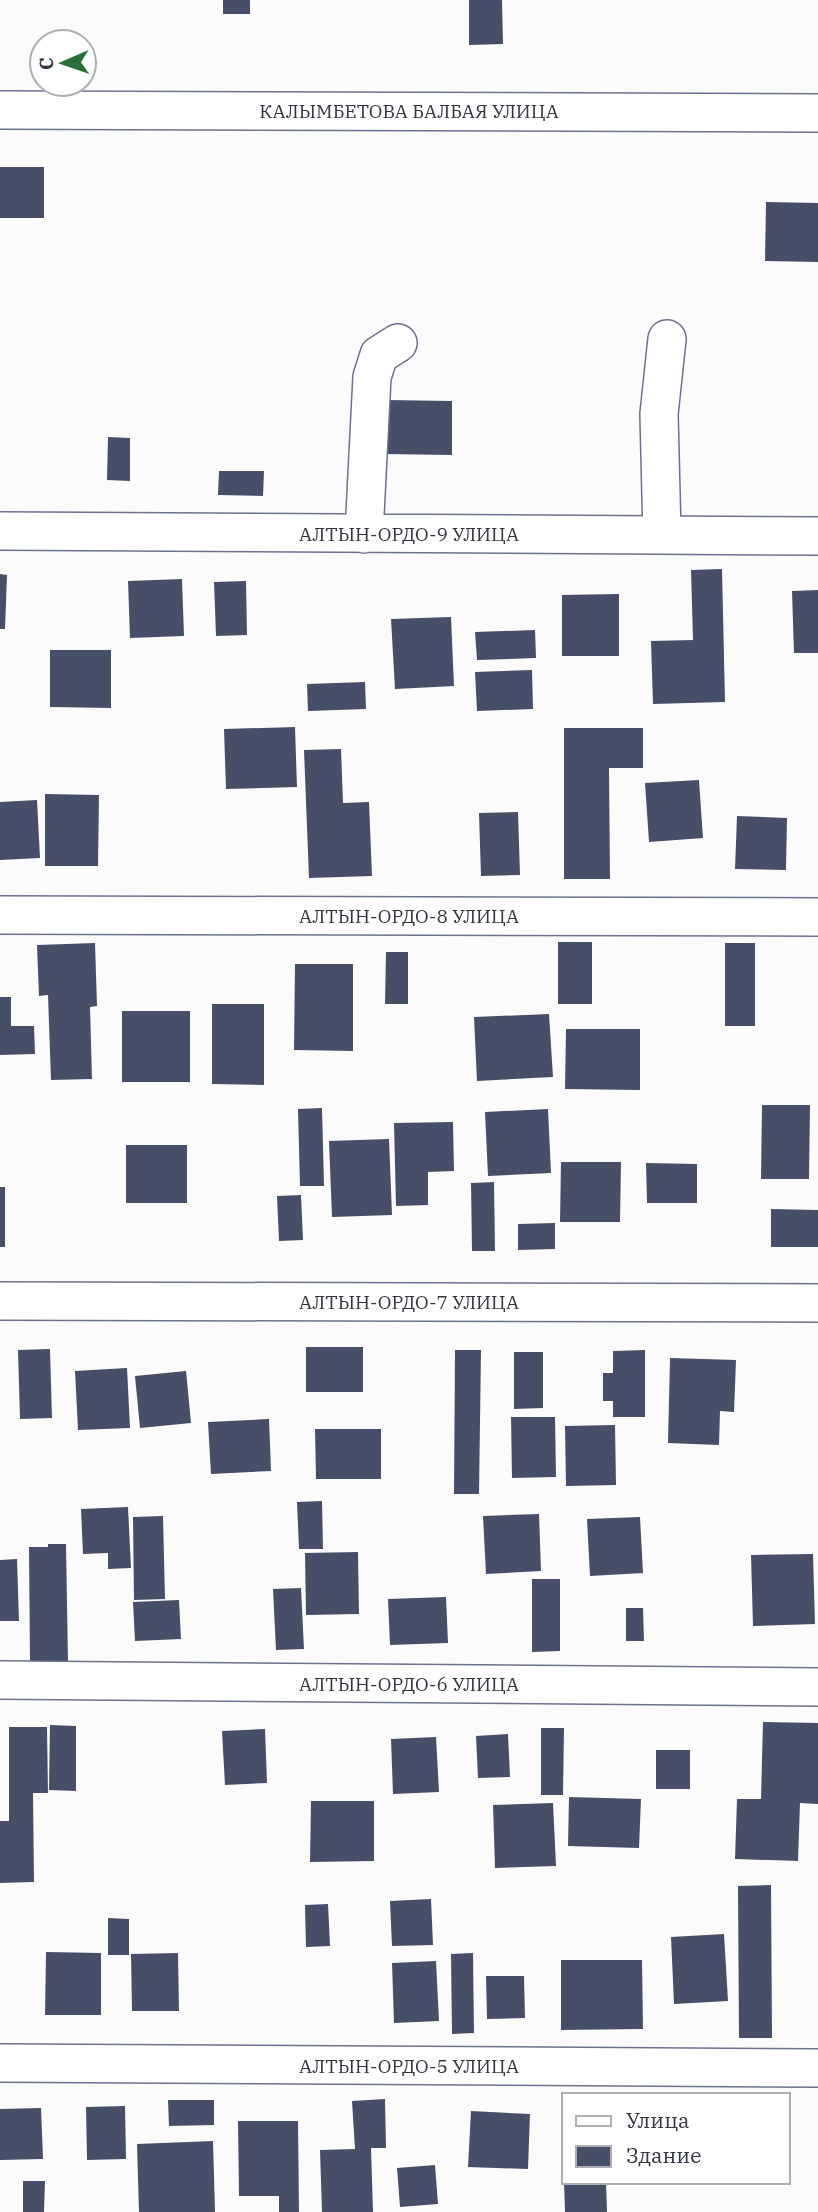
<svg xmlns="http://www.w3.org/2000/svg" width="818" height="2212" font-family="'IBM Plex Serif',serif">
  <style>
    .building { fill: #474e68 }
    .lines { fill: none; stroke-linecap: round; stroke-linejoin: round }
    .minor-casing { stroke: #6b728f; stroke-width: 40 }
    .minor { stroke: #fff; stroke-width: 37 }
    .labels { text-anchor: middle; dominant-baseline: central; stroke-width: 7; stroke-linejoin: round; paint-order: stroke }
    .street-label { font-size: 19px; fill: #323642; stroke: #fff }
  </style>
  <rect width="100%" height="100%" fill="#fbfbfb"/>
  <!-- building -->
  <path class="building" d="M223,0H250V14H223Z
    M469,0H502L503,44L469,45Z
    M0,167H44V218H0Z
    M766,202L818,203V262L765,261Z
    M385,400L452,401V455L384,454Z
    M108,437L130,438V481L107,480Z
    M219,471H264L263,496L218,495Z
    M722,569L725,702L653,704L651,641L693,640L691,570Z
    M0,574L7,575L5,629H0Z
    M182,579L184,636L130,638L128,581Z
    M246,581L247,635L216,636L214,582Z
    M818,590V653H794L792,591Z
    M619,594V656H562V595Z
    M451,617L454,686L395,689L391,619Z
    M535,630L536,658L477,660L475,632Z
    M50,650H111V708L50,707Z
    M532,670L533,709L477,711L475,672Z
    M365,682L366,709L308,711L307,684Z
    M295,727L297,787L226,789L224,729Z
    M564,728H643V768H609L610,879H564Z
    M341,749L343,803L369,802L372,876L309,878L304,750Z
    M699,780L703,838L649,842L645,783Z
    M45,794L99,795L98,866H45Z
    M37,800L40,858L0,860V802Z
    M518,812L520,875L481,876L479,813Z
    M737,816L787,818L786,870L735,869Z
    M558,942H592V1004H558Z
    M95,943L97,1006L90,1007L92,1079L51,1080L48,995L39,996L37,945Z
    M725,943H755V1026H725Z
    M386,952H408V1004H385Z
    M295,964H353V1051L294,1050Z
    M0,997H11V1026H34L35,1054L0,1055Z
    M212,1004H264V1085L212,1084Z
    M122,1011H190V1082H122Z
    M549,1014L553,1077L477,1081L474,1017Z
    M566,1029H640V1090L565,1089Z
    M762,1105H810L809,1179H761Z
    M322,1108L324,1186H300L298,1109Z
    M548,1109L551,1173L488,1176L485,1112Z
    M453,1122L454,1171L428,1172V1205L396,1206L394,1123Z
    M389,1139L392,1215L332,1217L329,1141Z
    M126,1145H187V1203H126Z
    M561,1162H621L620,1222H560Z
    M646,1163L697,1164V1203H647Z
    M494,1182L495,1251H472L471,1183Z
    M0,1187H5V1247H0Z
    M301,1195L303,1240L279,1241L277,1196Z
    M771,1209L818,1210V1247H771Z
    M555,1223V1249L518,1250V1224Z
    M306,1347H363V1392H306Z
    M50,1349L52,1418L20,1419L18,1350Z
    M455,1350H481L479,1494H454Z
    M645,1350V1417H613V1401H603V1373H613V1351Z
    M514,1352H543V1408L514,1409Z
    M670,1358L736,1360L734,1412L720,1411L719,1445L668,1443Z
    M127,1368L130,1428L78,1430L75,1371Z
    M186,1371L191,1423L140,1428L135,1376Z
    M511,1417H555L556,1477L512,1478Z
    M269,1419L271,1471L211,1474L208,1422Z
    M615,1425L616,1485L566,1486L565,1426Z
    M315,1429H381V1479H316Z
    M322,1501L323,1549H299L297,1502Z
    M128,1507L131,1568L108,1569V1553L83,1554L81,1509Z
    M539,1514L541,1571L486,1574L483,1516Z
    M163,1516L165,1599L134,1600L133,1517Z
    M640,1517L643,1573L590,1576L587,1519Z
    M48,1544H66L68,1662L30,1663L29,1547H48Z
    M358,1552L359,1614L306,1615L305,1553Z
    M813,1554L815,1624L753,1626L751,1555Z
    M17,1559L19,1621H0V1560Z
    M532,1579H560V1651L532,1652Z
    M301,1588L304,1649L276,1650L273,1589Z
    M446,1597L448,1643L390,1645L388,1599Z
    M179,1600L181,1639L135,1641L133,1602Z
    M626,1608H643L644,1641H626Z
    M763,1722L818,1723V1804L800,1803L798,1861L735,1859L737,1799H761Z
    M50,1725L76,1726V1791L49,1790Z
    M9,1727H47L48,1793H33L34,1882L0,1883V1821H9Z
    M541,1728H564L563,1795H541Z
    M265,1729L267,1783L225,1785L222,1731Z
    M508,1734L510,1777L478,1778L476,1736Z
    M436,1737L439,1792L393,1794L391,1739Z
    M656,1750H690V1789H656Z
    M569,1797L641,1799L639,1848L568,1846Z
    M311,1801H374V1861L310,1862Z
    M553,1803L556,1866L495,1868L493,1805Z
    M771,1885L772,2038H739L738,1886Z
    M431,1899L433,1945L392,1946L390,1901Z
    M328,1904L330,1946L306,1947L305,1905Z
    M108,1918L129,1919V1955H108Z
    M724,1934L728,2001L674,2004L671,1937Z
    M46,1952L101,1953V2015H45Z
    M178,1953L179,2011H132L131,1954Z
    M473,1953L474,2033L452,2034L451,1954Z
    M561,1960H642L643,2029L561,2030Z
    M436,1961L439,2021L394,2023L392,1963Z
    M486,1976H524L525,2018L487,2019Z
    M385,2099L386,2148H371L373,2212H322L320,2150L355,2149L352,2101Z
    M168,2100H214V2125L169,2126Z
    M125,2106L126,2159L87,2160L86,2107Z
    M41,2108L43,2159L0,2160V2109Z
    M471,2111L530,2114L528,2169L468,2167Z
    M238,2121H298L299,2212H279V2196H239Z
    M213,2141L215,2212H139L137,2144Z
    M435,2165L438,2204L400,2207L397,2168Z
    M23,2181H45L44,2212H23Z
    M564,2182H606L607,2212H565Z"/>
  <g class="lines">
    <defs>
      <path id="minor" d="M0,110L818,113
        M0,531L818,536
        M364,534L372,377L379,355L398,343
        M662,535L659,414L667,339
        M0,915L818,917
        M0,1301L818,1303
        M0,1680L818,1687
        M0,2063L818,2068"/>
    </defs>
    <!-- minor casing -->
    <use href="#minor" class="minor-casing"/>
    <!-- minor -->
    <use href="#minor" class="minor"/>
  </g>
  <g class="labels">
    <!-- street labels -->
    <g class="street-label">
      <text x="409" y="111">КАЛЫМБЕТОВА БАЛБАЯ УЛИЦА</text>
      <text x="409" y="534">АЛТЫН-ОРДО-9 УЛИЦА</text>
      <text x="409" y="916">АЛТЫН-ОРДО-8 УЛИЦА</text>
      <text x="409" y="1302">АЛТЫН-ОРДО-7 УЛИЦА</text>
      <text x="409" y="1684">АЛТЫН-ОРДО-6 УЛИЦА</text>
      <text x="409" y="2066">АЛТЫН-ОРДО-5 УЛИЦА</text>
    </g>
  </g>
  <!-- legend -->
  <rect x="562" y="2093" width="228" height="91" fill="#ffffff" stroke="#adafb3" stroke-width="2"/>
  <rect x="576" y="2116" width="35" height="10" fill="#ffffff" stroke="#adafb3" stroke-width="2"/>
  <text x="626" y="2128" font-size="21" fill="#323642">Улица</text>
  <rect x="576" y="2146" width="35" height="21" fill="#474e68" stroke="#adafb3" stroke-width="2"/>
  <text x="626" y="2163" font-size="21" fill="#323642">Здание</text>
  <!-- north arrow -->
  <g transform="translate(63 63) rotate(268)"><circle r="33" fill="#ffffff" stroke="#adafb3" stroke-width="2"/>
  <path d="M0-5L12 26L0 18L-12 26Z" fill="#2a6e39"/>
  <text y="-10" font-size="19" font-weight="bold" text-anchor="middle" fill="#323642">С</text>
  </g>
</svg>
